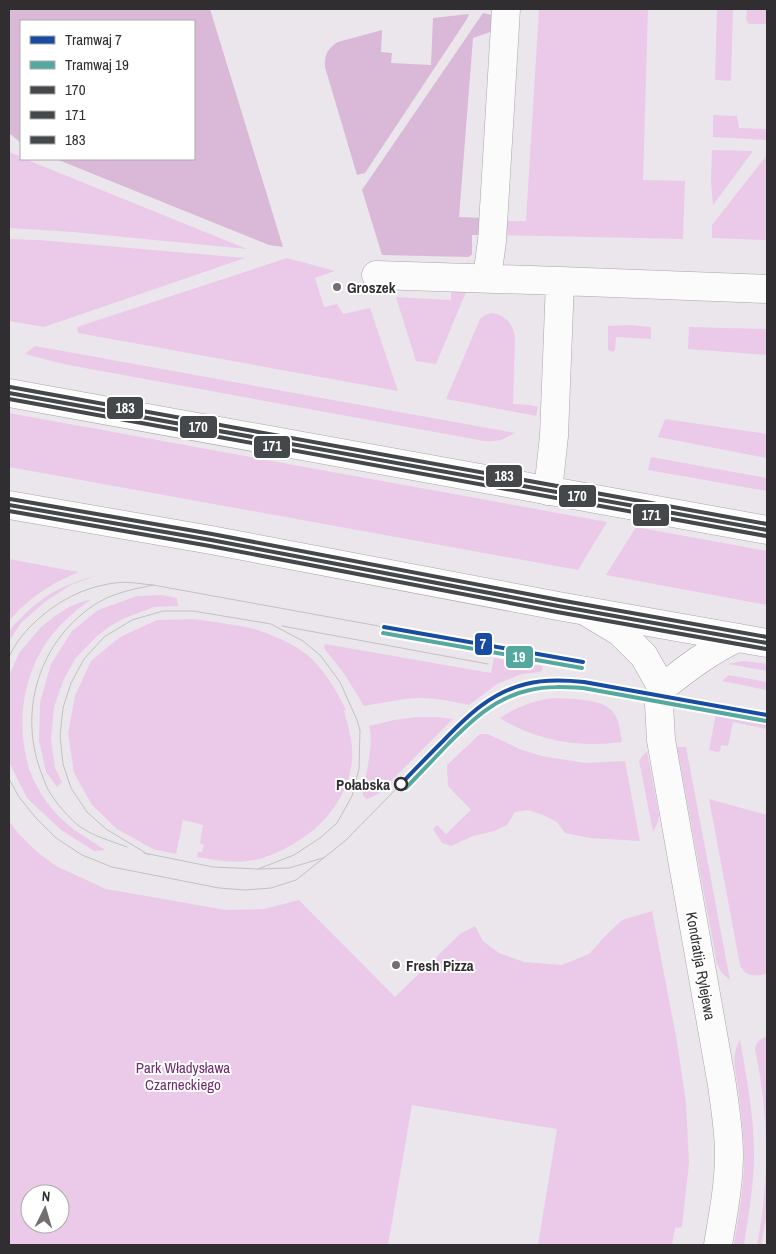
<svg xmlns="http://www.w3.org/2000/svg" width="776" height="1254" font-family="'Archivo Narrow',sans-serif">
  <style>
    .green { fill: #eacae8; fill-rule: evenodd }
    .forest { fill: #dab8d8 }
    .lines { fill: none; stroke-linecap: round; stroke-linejoin: round }
    .street-casing { stroke: #a8a4a7; stroke-width: 29 }
    .secondary-casing { stroke: #a8a4a7; stroke-width: 29 }
    .street { stroke: #fcfbfc; stroke-width: 28 }
    .secondary { stroke: #fcfbfc; stroke-width: 28 }
    .tram { stroke: #c1c1c1; stroke-width: 1 }
    .bus-1-casing { stroke: #fff; stroke-width: 8 }
    .bus-2-casing { stroke: #fff; stroke-width: 8 }
    .bus-3-casing { stroke: #fff; stroke-width: 8 }
    .bus-1 { stroke: #45484a; stroke-width: 4 }
    .bus-2 { stroke: #45484a; stroke-width: 4 }
    .bus-3 { stroke: #45484a; stroke-width: 4 }
    .tram-1-casing { stroke: #fff; stroke-width: 8 }
    .tram-2-casing { stroke: #fff; stroke-width: 8 }
    .tram-1 { stroke: #174ca1; stroke-width: 4 }
    .tram-2 { stroke: #54a8a0; stroke-width: 4 }
    .poi-dot { fill: #726e72; stroke: #fff; stroke-width: 2 }
    .stop-dot { fill: #fff; stroke: #312e31; stroke-width: 2.5 }
    .labels { text-anchor: middle; dominant-baseline: central; stroke-width: 4; stroke-linejoin: round; paint-order: stroke }
    .poi-label { font-size: 15px; font-weight: bold; fill: #312e31; stroke: #fff; text-anchor: start }
    .stop-label { font-size: 15px; font-weight: bold; fill: #312e31; stroke: #fff; text-anchor: end }
    .street-label { font-size: 15px; fill: #312e31; stroke: #fff }
    .park-label { font-size: 15px; fill: #702c6e; stroke: #fff }
    .line-badge { stroke: #fff; stroke-width: 2 }
    .badge-label { font-size: 14px; text-anchor: middle; font-weight: bold; fill: #fff }
  </style>
  <rect width="100%" height="100%" fill="#ebe6eb"/>
  <!-- green -->
  <path class="green" d="M539,9H648L643,180L685,181L683,239L500,235L502,221H526Z
    M717,9H733L731,81L715,80Z
    M747,9H767V24H749L746,20Z
    M713,115L737,116L739,128L767,129V140L713,137Z
    M712,150L753,151L713,205L711,182Z
    M9,152L21,157V159H25L247,249L73,232L9,228Z
    M767,155V240L712,238V225Z
    M9,239L39,240L245,258L44,327L9,321Z
    M287,258L335,271L315,278L324,307L337,304L343,314L370,308L398,391L78,333L77,327Z
    M451,287L464,289L466,292L436,364L416,361L396,297L451,300Z
    M492,313C506,315 513,324 515,337L513,404L530,405L538,407L536,416L446,399L480,319L485,315Z
    M628,325L651,327V339L616,337L615,350L613,352L608,350V326Z
    M689,327L767,329V355L688,349Z
    M35,346L515,433C503,440 498,442 484,441L90,369L59,363L25,354Z
    M9,413L607,522L578,570L9,467Z
    M665,419L767,434V458L658,437Z
    M651,457L767,478V491L648,470Z
    M636,527L767,551V605L606,575Z
    M9,559L72,571L79,572C50,584 30,597 9,621Z
    M98,575L71,585L46,601L21,623L9,641C9,638 8,635 9,633C11,626 19,620 24,615C47,592 67,584 98,575Z
    M162,595L177,598L178,606L154,607L125,618L110,626L96,637L75,659L64,679L54,707L51,739L55,768L62,782L57,787L46,772L39,741L40,702L51,664L72,631L98,610L137,596Z
    M90,600C75,611 62,622 51,636C25,670 17,716 26,756C27,761 28,767 30,771C35,785 44,799 53,810C67,827 87,838 105,850L94,851L61,830L27,798L10,764L9,756V676L19,653L41,627L55,616L69,607L84,601Z
    M193,619C213,622 234,624 254,629C271,634 299,646 312,659C326,673 338,693 346,710L344,711C349,729 355,748 351,767C344,810 307,842 268,856C264,857 259,860 254,860C235,864 215,860 197,857L198,852H202L204,845L200,843L203,825L183,820L176,854L153,849L117,829L92,805L74,773L68,733L75,696L91,661L120,637L157,620Z
    M325,644L491,673L494,658L542,666L543,669L540,672L522,674L497,684L469,705C454,702 438,698 422,698C403,698 383,703 364,706L345,675L324,648Z
    M744,661L767,664V671L728,664Z
    M729,675L767,682V690L722,681Z
    M553,698C569,699 603,698 613,712C620,720 620,733 622,742C613,743 603,744 594,744C562,745 526,735 500,718C516,707 533,701 553,698Z
    M716,713L767,722V729L733,722L728,746L721,745L720,751L718,752L709,750Z
    M416,717H437L453,719L378,794L372,797L367,799L363,796C362,787 365,779 367,771C369,757 373,739 369,726L394,720Z
    M480,734H488L522,750L542,756L585,763L625,761L640,841L590,838L565,833L557,822L543,815L528,810L515,812L507,825L494,831L473,836L451,846L442,843L433,829L437,825L446,834L471,810L448,786L447,765Z
    M677,747H686L730,980L722,973L717,964Z
    M647,751L659,815L658,822L653,832L639,760Z
    M709,799L767,815V974C755,976 746,978 740,965Z
    M9,821L18,833L36,851L56,866L106,889L226,910L264,909L299,900L395,997L460,934L475,926L483,941L499,953L524,962L562,965L589,954L607,934L622,920L652,911L676,1036L686,1102L689,1163L682,1227L675,1228L672,1245H538L557,1129L412,1105L388,1245H9ZM30,1194H60V1224H30Z
    M767,1036V1213L761,1245H757C770,1180 769,1115 755,1049C756,1042 761,1038 767,1036Z
    M740,1040C747,1079 755,1121 754,1162C753,1190 748,1217 744,1245H734C738,1217 744,1189 744,1161C744,1137 741,1112 738,1088C736,1070 730,1057 740,1040Z"/>
  <!-- forest -->
  <path class="forest" d="M9,9H210L283,247L269,245L56,159H194V21H21V143L9,133Z
    M483,13L492,15L496,30L473,38L459,217L484,218V235H472V254L469,257L382,255L362,190Z
    M469,14L467,19L365,173L357,175L325,67C324,55 328,48 338,42L382,30L381,52L392,53L391,63L431,65L433,18Z"/>
  <g class="lines">
    <defs>
      <path id="street" d="M376,275L560,281
        M487,278L492,241L506,9
        M548,491L554,436L560,281L767,289
        M585,611L620,632L644,656L662,688C687,668 708,652 737,638
        M662,688L659,704L661,740L722,1085C725,1108 729,1131 729,1154C729,1184 723,1215 718,1245"/>
      <path id="secondary" d="M9,393L767,530
        M9,505L211,540L558,606L767,643"/>
    </defs>
    <!-- street casing -->
    <use href="#street" class="street-casing"/>
    <!-- secondary casing -->
    <use href="#secondary" class="secondary-casing"/>
    <!-- street -->
    <use href="#street" class="street"/>
    <!-- secondary -->
    <use href="#secondary" class="secondary"/>
    <!-- tram -->
    <path class="tram" d="M282,626L488,664
      M9,657C22,627 58,599 89,589C97,586 107,584 115,583C127,581 141,584 153,585L384,627
      M9,779L19,797L36,818L56,838L82,855L112,867L219,888L245,890L271,888L296,880L345,841L401,784
      M127,847C111,841 93,836 79,826C69,818 55,802 49,791C46,787 45,782 43,777C16,713 39,638 99,602C116,592 135,589 153,585
      M144,853L213,867L258,869L289,868L323,858
      M149,855L106,829L87,812L71,788L63,764L60,736L63,708L71,683L84,659L104,637L132,620L163,611H193L271,624L303,641L320,655L340,682L357,720L360,730L359,769L352,796L337,823L320,838L294,855L258,869"/>
    <defs>
      <path id="bus-1" d="M9,393L767,530
        M9,505L211,540L558,606L767,643"/>
      <path id="bus-2" d="M9,399L766,536
        M9,511L210,546L557,612L766,649"/>
      <path id="bus-3" d="M10,387L767,524
        M10,499L212,534L559,600L767,637"/>
    </defs>
    <!-- bus-1 casing -->
    <use href="#bus-1" class="bus-1-casing"/>
    <!-- bus-2 casing -->
    <use href="#bus-2" class="bus-2-casing"/>
    <!-- bus-3 casing -->
    <use href="#bus-3" class="bus-3-casing"/>
    <!-- bus-1 -->
    <use href="#bus-1" class="bus-1"/>
    <!-- bus-2 -->
    <use href="#bus-2" class="bus-2"/>
    <!-- bus-3 -->
    <use href="#bus-3" class="bus-3"/>
    <defs>
      <path id="tram-1" d="M384,627L583,662
        M401,784C415,769 430,754 444,740C468,715 492,692 526,684C545,679 565,680 584,682L767,715"/>
      <path id="tram-2" d="M383,633L582,668
        M406,788C420,773 434,759 448,744C472,720 496,697 530,690C547,686 565,687 583,688L766,721"/>
    </defs>
    <!-- tram-1 casing -->
    <use href="#tram-1" class="tram-1-casing"/>
    <!-- tram-2 casing -->
    <use href="#tram-2" class="tram-2-casing"/>
    <!-- tram-1 -->
    <use href="#tram-1" class="tram-1"/>
    <!-- tram-2 -->
    <use href="#tram-2" class="tram-2"/>
  </g>
  <!-- markers -->
  <g class="poi-dot">
    <circle cx="337" cy="287" r="5"/>
    <circle cx="396" cy="965" r="5"/>
  </g>
  <circle class="stop-dot" cx="401" cy="784" r="6"/>
  <g class="labels">
    <!-- poi labels -->
    <g class="poi-label">
      <text x="347" y="287">Groszek</text>
      <text x="406" y="965">Fresh Pizza</text>
    </g>
    <!-- stop labels -->
    <g class="stop-label">
      <text x="390" y="784">Połabska</text>
    </g>
    <!-- street labels -->
    <g class="street-label">
      <text transform="translate(701 966) rotate(80)">Kondratija Rylejewa</text>
    </g>
    <!-- park labels -->
    <g class="park-label">
      <text x="183" y="1067">Park Władysława<tspan x="183" dy="17">Czarneckiego</tspan></text>
    </g>
  </g>
  <g class="line-badge">
    <rect x="106" y="396" width="38" height="24" rx="5" fill="#45484a"/>
    <rect x="179" y="415" width="39" height="24" rx="5" fill="#45484a"/>
    <rect x="253" y="435" width="38" height="24" rx="5" fill="#45484a"/>
    <rect x="485" y="464" width="38" height="24" rx="5" fill="#45484a"/>
    <rect x="558" y="484" width="39" height="24" rx="5" fill="#45484a"/>
    <rect x="632" y="503" width="38" height="24" rx="5" fill="#45484a"/>
    <rect x="474" y="632" width="19" height="24" rx="5" fill="#174ca1"/>
    <rect x="505" y="645" width="29" height="24" rx="5" fill="#54a8a0"/>
  </g>
  <g class="badge-label">
    <text x="125" y="413">183</text>
    <text x="198" y="432">170</text>
    <text x="272" y="451">171</text>
    <text x="504" y="481">183</text>
    <text x="577" y="501">170</text>
    <text x="651" y="520">171</text>
    <text x="483" y="649">7</text>
    <text x="519" y="662">19</text>
  </g>
  <!-- border -->
  <rect width="776" height="1254" fill="none" stroke="#312e31" stroke-width="20"/>
  <!-- legend -->
  <rect x="20" y="20" width="175" height="140" fill="#ffffff" stroke="#adabad"/>
  <rect x="30" y="36" width="25" height="8" fill="#174ca1" stroke="#adabad"/>
  <text x="65" y="45" font-size="15" fill="#312e31">Tramwaj 7</text>
  <rect x="30" y="61" width="25" height="8" fill="#54a8a0" stroke="#adabad"/>
  <text x="65" y="70" font-size="15" fill="#312e31">Tramwaj 19</text>
  <rect x="30" y="86" width="25" height="8" fill="#45484a" stroke="#adabad"/>
  <text x="65" y="95" font-size="15" fill="#312e31">170</text>
  <rect x="30" y="111" width="25" height="8" fill="#45484a" stroke="#adabad"/>
  <text x="65" y="120" font-size="15" fill="#312e31">171</text>
  <rect x="30" y="136" width="25" height="8" fill="#45484a" stroke="#adabad"/>
  <text x="65" y="145" font-size="15" fill="#312e31">183</text>
  <!-- north arrow -->
  <g transform="translate(45 1209) rotate(5)"><circle r="24" fill="#ffffff" stroke="#adabad"/>
  <path d="M0-4L9 19L0 12L-9 19Z" fill="#726e72"/>
  <text y="-8" font-size="14" font-weight="bold" text-anchor="middle" fill="#312e31">N</text>
  </g>
</svg>
